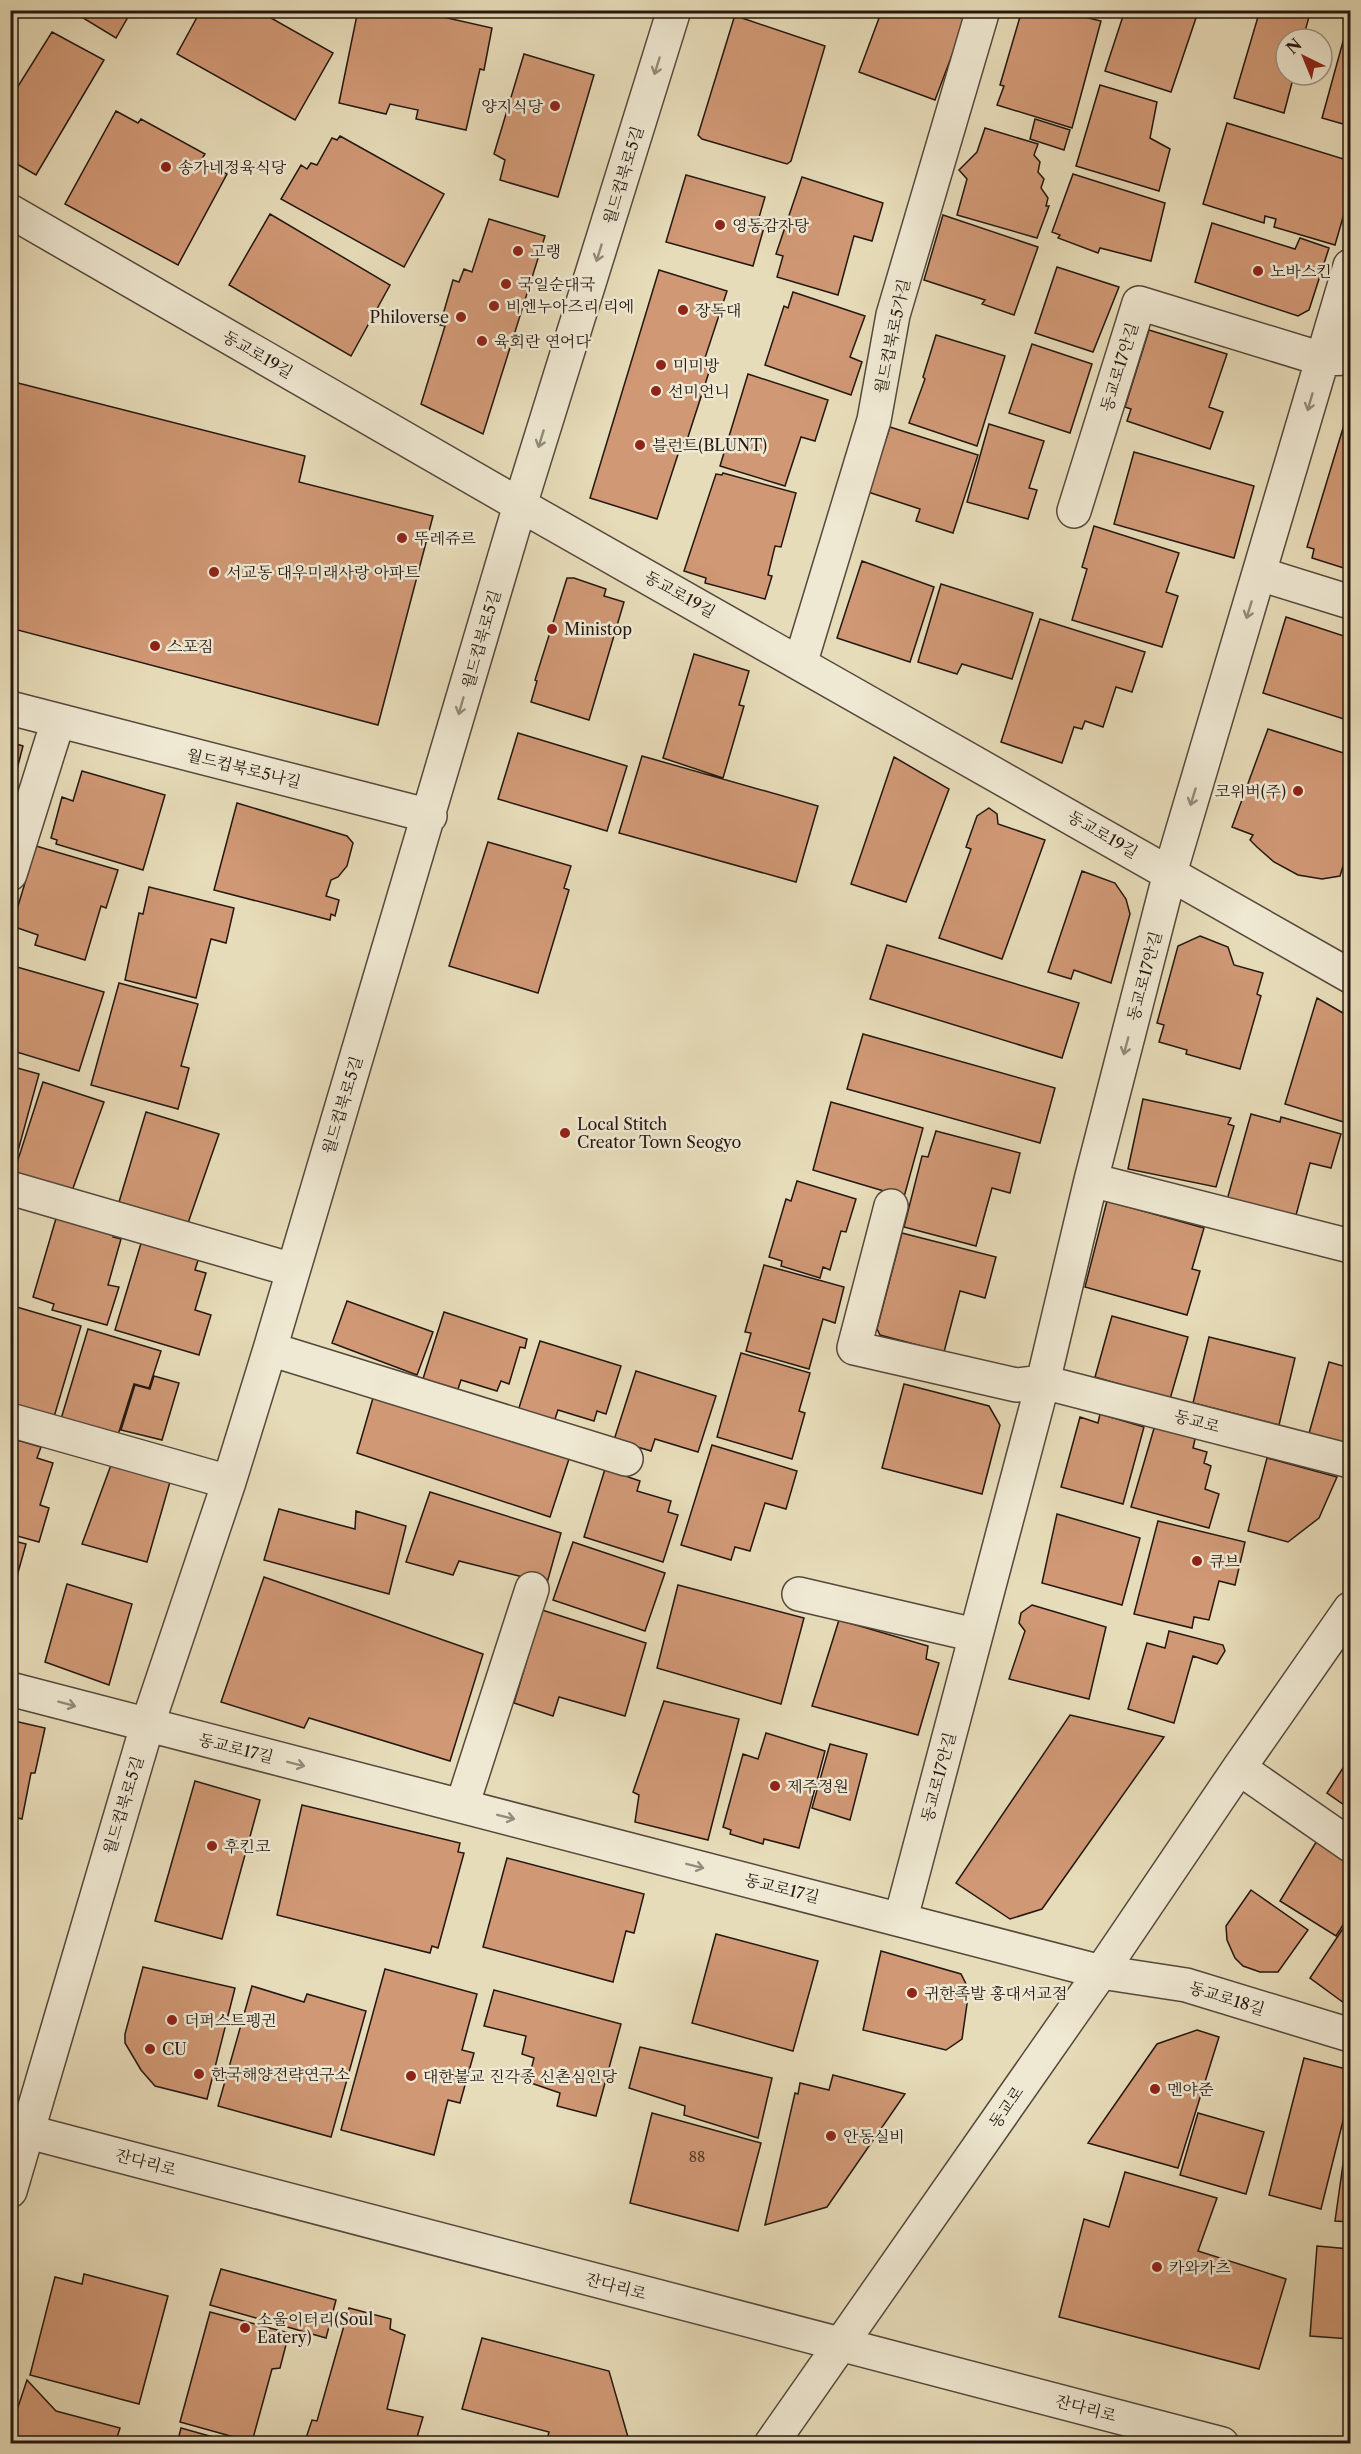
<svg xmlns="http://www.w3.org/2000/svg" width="1361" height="2454" font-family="'Libre Caslon Text','Noto Serif KR',serif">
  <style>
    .building { fill: #d09875; stroke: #241711; stroke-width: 1.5 }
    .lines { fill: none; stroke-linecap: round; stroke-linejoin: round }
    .minor-casing { stroke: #55483b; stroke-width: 36 }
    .minor { stroke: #efe8d2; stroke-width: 33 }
    .oneway { stroke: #948a7b }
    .poi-dot { fill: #8f2418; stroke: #efe8d2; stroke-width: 2 }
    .labels { text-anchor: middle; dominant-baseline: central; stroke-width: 5; stroke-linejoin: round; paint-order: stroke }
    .number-label { font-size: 14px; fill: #4f372a }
    .poi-label { font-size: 16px; fill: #241711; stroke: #efe8d2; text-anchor: start }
    .street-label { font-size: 16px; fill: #241711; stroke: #efe8d2 }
  </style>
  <rect width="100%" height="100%" fill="#e7dcb9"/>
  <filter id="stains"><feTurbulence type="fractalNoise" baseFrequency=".00333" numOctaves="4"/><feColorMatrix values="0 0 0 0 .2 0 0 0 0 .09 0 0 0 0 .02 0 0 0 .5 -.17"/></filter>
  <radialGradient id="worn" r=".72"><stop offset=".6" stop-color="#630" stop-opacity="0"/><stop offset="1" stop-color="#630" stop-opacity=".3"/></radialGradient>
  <!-- building -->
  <path class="building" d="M70,10H132L116,38Z
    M201,10H257L333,53L295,120L177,54Z
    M358,10H412L492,28L484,70L480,69L466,130L416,119L418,110L390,104L386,114L339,103Z
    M882,10H969L935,100L859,72Z
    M1022,10H1056L1101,21L1072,128L997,105L1004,86L1000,85Z
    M1125,10L1198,12L1171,92L1105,71Z
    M1260,10L1287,15L1288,10L1310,13L1303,39H1286V75H1294L1284,113L1234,98Z
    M1350,16V126L1322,118Z
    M739,17L825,46L791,161L787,164L702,139L698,135L734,18Z
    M52,32L104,60L36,175L10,160V99Z
    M524,54L594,75L558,197L500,180L505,160L494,154Z
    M1100,85L1157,102L1150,138L1170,149L1159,191L1076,166Z
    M116,111L138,123L141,119L205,154L201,160L227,174L178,265L65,204Z
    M1035,119L1070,130L1064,150L1030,139Z
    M1227,123L1350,161V193L1335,245L1274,227L1276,219L1265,216L1264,223L1203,204Z
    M985,128L1038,144L1034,155L1040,162L1038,172L1044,179L1041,188L1048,198L1046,206H1049L1037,238L957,215L967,179L959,170L977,152Z
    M340,136L444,194L404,267L281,199L301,165L307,169L311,163L317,165L332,138L337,140Z
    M1073,174L1165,203L1151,261L1100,248L1098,253L1058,238L1060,235L1052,232Z
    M686,175L765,197L758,221L765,224L753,266L666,242Z
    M802,177L883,203L872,241L854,236L838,295L777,277L783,256L776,254Z
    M270,214L390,285L351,356L229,285Z
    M943,215L1038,247L1014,315L982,304L985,300L924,280Z
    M489,219L545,236L483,434L421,404L445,326L440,325L453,280L459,282L464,269L472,272Z
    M1212,223L1295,249L1300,238L1329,248L1309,310L1298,316L1195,282Z
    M1057,267L1119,287L1093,352L1035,333Z
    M659,270L727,291L702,367L710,369L686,443L682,442L657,519L590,498Z
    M793,292L865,316L850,357L862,362L851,395L765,365L784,306L788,308Z
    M1149,330L1227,354L1209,407L1223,412L1210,449L1127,421L1131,409L1125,407Z
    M936,335L1005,356L977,446L909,423L925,379L923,377Z
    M1032,344L1092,364L1070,433L1009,413Z
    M748,374L828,400L815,441L801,437L785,486L720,466Z
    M10,381L305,456L299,482L433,516L378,725L10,628Z
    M1350,405V570L1312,558L1314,549L1307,547Z
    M989,424L1044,441L1029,488L1037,490L1028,519L967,502Z
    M890,427L978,455L953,533L916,521L920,509L868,492Z
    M1134,452L1254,486L1234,558L1114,524Z
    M723,473L796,493L781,547L775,546L768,575L772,576L765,599L705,583L706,578L684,571L716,474L722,475Z
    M1094,526L1179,553L1166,592L1178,596L1162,647L1072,620L1087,569L1082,567Z
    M862,561L934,587L910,662L837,638Z
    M567,578H574L606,589L604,596L624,602L589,720L531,702L537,681L535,680Z
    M941,584L1033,613L1012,679L962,664L957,674L918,662Z
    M1286,617L1350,638V721L1263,693Z
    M1040,619L1145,652L1132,692L1116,687L1103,727L1085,721L1082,729L1074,727L1062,763L1001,742Z
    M694,654L749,671L739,705L744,706L723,778L663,758Z
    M1268,729L1350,755V844L1340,876L1322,879L1298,875L1274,862L1257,847L1250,840L1253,835L1232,827Z
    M518,733L627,766L607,831L498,799Z
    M10,742L23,746L10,796Z
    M642,756L818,806L796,882L619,833Z
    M894,757L949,789L906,902L851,884Z
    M82,771L165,795L143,870L56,844L57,840L51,838L62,797L73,801Z
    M237,803L347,836L353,843L347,866L338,877L331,880L326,896L339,900L335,916L331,914L330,920L214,890Z
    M989,808L997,814L998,824L1045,840L1002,959L939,938L971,849L966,847L977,816Z
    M488,842L571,866L564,888L569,890L538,993L449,966Z
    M36,846L118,870L106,908L101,906L85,960L35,945L38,935L12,926Z
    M1082,871L1115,883L1126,899L1130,914L1111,983L1074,970L1071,979L1048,972Z
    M149,887L234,908L226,943L211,939L196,998L125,980L139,913L143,914Z
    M1200,936L1228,947L1234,965L1263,973L1257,994L1261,996L1240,1069L1186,1054L1187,1050L1159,1042L1164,1025L1157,1023L1178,946Z
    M887,945L1079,1003L1062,1058L870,999Z
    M10,965L104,992L79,1071L10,1050Z
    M119,983L198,1004L181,1066L189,1068L178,1109L91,1085Z
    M1317,998L1350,1017V1124L1285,1104Z
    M863,1034L1055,1088L1040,1143L847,1089Z
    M10,1066L39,1074L15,1162L10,1161Z
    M43,1082L104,1102L72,1191L14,1172Z
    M1143,1099L1231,1118L1228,1124L1234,1126L1216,1187L1128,1169Z
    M831,1102L923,1128L904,1197L813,1170Z
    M146,1112L219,1134L188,1223L119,1202Z
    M1251,1114L1280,1122L1281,1117L1341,1134L1331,1168L1310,1163L1295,1219L1227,1200Z
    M936,1131L1020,1153L1010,1193L992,1188L976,1246L904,1227L922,1156L928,1157Z
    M797,1181L856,1199L846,1232L841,1231L830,1270L823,1267L820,1278L781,1266L782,1261L769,1257L786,1199L791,1201Z
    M1107,1201L1204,1228L1192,1269L1200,1271L1187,1315L1085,1287Z
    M57,1215L114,1232L113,1237L121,1239L108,1285L119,1287L107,1325L52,1310L54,1304L33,1297Z
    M902,1233L996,1257L985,1298L960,1291L944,1352L880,1335L877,1329Z
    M142,1240L199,1257L195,1270L206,1273L195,1310L211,1315L199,1355L115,1330Z
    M764,1265L844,1287L835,1323L823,1319L809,1369L746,1351L751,1333L745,1332Z
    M347,1301L433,1332L417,1375L332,1343Z
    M10,1305L81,1326L54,1417L10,1404Z
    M444,1312L527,1339L525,1348L520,1347L509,1384L501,1381L497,1391L461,1380L457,1392L422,1382Z
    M1112,1316L1188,1337L1170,1399L1095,1377Z
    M88,1329L161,1351L149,1388L134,1384L117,1438L61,1419Z
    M1209,1337L1295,1358L1279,1425L1193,1403Z
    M540,1341L621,1366L606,1414L597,1411L594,1421L558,1410L554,1422L518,1411Z
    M741,1353L810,1373L799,1411L805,1413L792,1459L717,1437Z
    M1329,1362L1350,1368V1448L1308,1437Z
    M636,1371L716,1396L698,1452L655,1439L651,1451L614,1440Z
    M154,1376L179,1383L162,1440L121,1430L135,1385L150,1389Z
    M904,1384L989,1406L1000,1425L982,1494L882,1468Z
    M373,1398L569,1459L550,1517L357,1453Z
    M1100,1414L1144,1427L1123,1504L1061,1487L1080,1417L1098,1423Z
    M1155,1425L1196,1435L1193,1448L1207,1452L1204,1463L1211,1466L1205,1489L1219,1494L1209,1528L1131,1507Z
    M10,1438L41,1447L37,1458L53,1463L40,1505L49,1508L39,1542L10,1534Z
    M712,1445L797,1471L786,1509L765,1503L750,1551L735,1547L731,1560L681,1545Z
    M1267,1458L1337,1477L1319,1518L1288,1542L1248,1531Z
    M111,1465L170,1482L147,1562L82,1544Z
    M605,1469L640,1481L637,1491L671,1501L668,1512L678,1515L663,1562L584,1537Z
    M430,1492L561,1533L547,1583L459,1561L453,1575L406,1562Z
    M279,1509L355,1529L356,1511L406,1526L389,1594L264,1560Z
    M1057,1514L1140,1538L1122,1605L1042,1583Z
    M1158,1521L1245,1542L1235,1585L1219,1581L1209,1620L1194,1617L1192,1628L1134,1614Z
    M10,1540L26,1544L12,1594L10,1593Z
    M573,1542L665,1573L645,1631L553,1600Z
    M264,1577L483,1654L450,1761L309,1718L304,1728L221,1702Z
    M67,1584L132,1604L109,1685L45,1662Z
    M678,1585L804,1618L781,1704L657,1668Z
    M1032,1605L1106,1627L1089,1699L1009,1679L1025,1631L1019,1623L1021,1613Z
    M542,1610L646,1643L625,1716L559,1697L553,1716L514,1703Z
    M839,1620L928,1646L926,1659L939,1663L918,1735L812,1706Z
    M1169,1631L1223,1645L1225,1651L1217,1664L1193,1656L1174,1723L1128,1709L1147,1643L1165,1648Z
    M664,1701L739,1719L708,1840L635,1822L639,1795L633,1792Z
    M1070,1715L1164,1737L1042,1909L1010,1919L956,1883Z
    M10,1720L45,1728L35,1773H31L22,1819L10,1816Z
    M766,1733L825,1751L799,1848L764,1839L763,1844L730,1834L731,1830L723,1827L743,1754L758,1759Z
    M830,1744L867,1754L850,1820L812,1808Z
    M1350,1757V1809L1327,1793Z
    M195,1781L260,1800L222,1939L155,1921Z
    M302,1805L460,1843L458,1852L464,1853L438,1948L432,1946L430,1953L277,1915Z
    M1318,1839L1350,1859V1914L1336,1936L1280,1901Z
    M507,1858L644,1894L634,1933L626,1931L613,1982L483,1947Z
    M1251,1890L1308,1930L1278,1972H1260L1243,1966L1235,1958L1227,1940L1226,1926Z
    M1350,1918V1993L1344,2003L1310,1978Z
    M716,1934L818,1961L793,2051L692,2023Z
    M881,1951L961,1974L969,1990L962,2039L946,2050L863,2030Z
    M143,1967L235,1988L207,2099L155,2086L141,2070L125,2043V2034Z
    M385,1969L477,1994L462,2050L474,2053L460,2103L448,2100L434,2155L341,2130Z
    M252,1986L304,2002L307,1994L366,2011L331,2137L218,2106Z
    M494,1990L621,2024L596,2116L557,2106L560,2093L528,2082L534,2058L522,2054L526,2036L484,2026Z
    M1197,2030L1219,2037L1178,2168L1088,2143L1157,2044Z
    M640,2047L772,2078L758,2138L684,2115L685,2106L629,2088Z
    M1304,2058L1350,2070V2093L1321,2209L1269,2195Z
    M833,2075L905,2094L827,2207L765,2225L795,2093L798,2094L800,2083L829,2090Z
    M652,2113L761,2143L738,2231L630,2203Z
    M1198,2113L1264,2132L1246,2194L1180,2175Z
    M1350,2140V2222L1335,2221L1345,2150H1349Z
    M1125,2172L1217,2198L1198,2251L1286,2279L1259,2369L1059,2317L1084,2219L1109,2227Z
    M1317,2246L1350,2249V2339L1310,2336Z
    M221,2269L336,2300L326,2338L210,2305Z
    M84,2274L168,2296L139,2404L30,2375L55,2277L82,2284Z
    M349,2308L391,2319L390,2329L405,2335L387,2409L423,2417L415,2444H326L306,2438L312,2420L317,2421Z
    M210,2312L289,2333L280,2368L272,2369L252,2442L180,2422Z
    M482,2338L609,2371L630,2444H546L549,2432L462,2409Z
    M27,2380L56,2411L120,2428L115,2444H10V2431Z
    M181,2428L238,2444H177Z"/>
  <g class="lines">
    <defs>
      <path id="minor" d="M10,211L520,505L1350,976
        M1074,511L1139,303L1322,359L1350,358
        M1260,574L1350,602
        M801,661L874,420L893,315L983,10
        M10,708L430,816
        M10,874L58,721
        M1091,1180L1350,1246
        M10,1188L293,1270
        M891,1206L854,1348L1016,1385L1043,1382L1350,1461
        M270,1349L626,1459
        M10,1420L229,1482
        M799,1594L975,1635
        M10,1689L1101,1972L1186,1985L1350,2035
        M1239,1768L1350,1845
        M462,1806L532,1589
        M901,1918L1043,1382L1091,1180L1170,873L1350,266
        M10,2127L1222,2444
        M10,2191L147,1726L229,1482L270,1349L520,505L674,10
        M771,2444L1101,1972L1239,1768L1350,1609"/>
    </defs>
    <!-- minor casing -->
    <use href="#minor" class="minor-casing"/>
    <!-- minor -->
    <use href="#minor" class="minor"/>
  </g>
  <!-- one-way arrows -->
  <defs><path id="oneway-shaft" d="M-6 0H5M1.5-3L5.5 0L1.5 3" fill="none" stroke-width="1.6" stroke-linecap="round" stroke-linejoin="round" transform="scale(1.5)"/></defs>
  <g class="oneway">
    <use href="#oneway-shaft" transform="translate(657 66) rotate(107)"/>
    <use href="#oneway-shaft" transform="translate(599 253) rotate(107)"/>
    <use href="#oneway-shaft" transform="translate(1310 402) rotate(106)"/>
    <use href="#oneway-shaft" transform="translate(541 439) rotate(107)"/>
    <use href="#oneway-shaft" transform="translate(1249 610) rotate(107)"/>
    <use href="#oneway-shaft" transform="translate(461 706) rotate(106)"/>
    <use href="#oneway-shaft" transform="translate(1193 797) rotate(107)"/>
    <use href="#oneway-shaft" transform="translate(1126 1046) rotate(105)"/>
    <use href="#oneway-shaft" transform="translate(67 1704) rotate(15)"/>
    <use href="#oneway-shaft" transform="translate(296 1764) rotate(14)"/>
    <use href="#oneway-shaft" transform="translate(506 1817) rotate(14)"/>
    <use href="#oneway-shaft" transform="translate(695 1866) rotate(14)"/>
  </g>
  <!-- markers -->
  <g class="poi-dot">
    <circle cx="555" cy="106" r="6"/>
    <circle cx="166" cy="167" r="6"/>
    <circle cx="720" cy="225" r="6"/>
    <circle cx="518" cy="251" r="6"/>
    <circle cx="1258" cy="271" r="6"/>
    <circle cx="506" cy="284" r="6"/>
    <circle cx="494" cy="306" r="6"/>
    <circle cx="683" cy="310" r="6"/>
    <circle cx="461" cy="317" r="6"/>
    <circle cx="482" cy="341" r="6"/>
    <circle cx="661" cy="365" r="6"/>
    <circle cx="656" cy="391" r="6"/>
    <circle cx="640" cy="445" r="6"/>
    <circle cx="402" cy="538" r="6"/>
    <circle cx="214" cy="572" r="6"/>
    <circle cx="552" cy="629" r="6"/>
    <circle cx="155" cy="646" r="6"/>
    <circle cx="1298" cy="791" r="6"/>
    <circle cx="565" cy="1133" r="6"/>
    <circle cx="1197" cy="1561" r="6"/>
    <circle cx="775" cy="1786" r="6"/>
    <circle cx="212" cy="1846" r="6"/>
    <circle cx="912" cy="1993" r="6"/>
    <circle cx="172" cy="2020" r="6"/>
    <circle cx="150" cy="2049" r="6"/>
    <circle cx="199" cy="2074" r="6"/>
    <circle cx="411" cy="2076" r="6"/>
    <circle cx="1155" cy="2089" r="6"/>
    <circle cx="831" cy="2136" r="6"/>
    <circle cx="1157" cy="2267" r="6"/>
    <circle cx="245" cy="2328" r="6"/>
  </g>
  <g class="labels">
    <!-- number labels -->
    <g class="number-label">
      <text x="697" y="2157">88</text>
    </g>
    <!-- poi labels -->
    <g class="poi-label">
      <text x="543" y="106" text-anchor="end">양지식당</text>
      <text x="178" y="167">송가네정육식당</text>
      <text x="732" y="225">영동감자탕</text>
      <text x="530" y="251">고랭</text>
      <text x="1270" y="271">노바스킨</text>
      <text x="518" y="284">국일순대국</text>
      <text x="506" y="306">비엔누아즈리 리에</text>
      <text x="695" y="310">장독대</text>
      <text x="449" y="317" text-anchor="end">Philoverse</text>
      <text x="494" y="341">육회란 연어다</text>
      <text x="673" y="365">미미방</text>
      <text x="668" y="391">선미언니</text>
      <text x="652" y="445">블런트(BLUNT)</text>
      <text x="414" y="538">뚜레쥬르</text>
      <text x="226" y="572">서교동 대우미래사랑 아파트</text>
      <text x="564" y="629">Ministop</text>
      <text x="167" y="646">스포짐</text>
      <text x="1286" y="791" text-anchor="end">코위버(주)</text>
      <text x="577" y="1124">Local Stitch<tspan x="577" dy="18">Creator Town Seogyo</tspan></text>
      <text x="1209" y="1561">큐브</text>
      <text x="787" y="1786">제주정원</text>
      <text x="224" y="1846">후킨코</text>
      <text x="924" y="1993">귀한족발 홍대서교점</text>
      <text x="184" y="2020">더퍼스트펭귄</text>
      <text x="162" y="2049">CU</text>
      <text x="211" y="2074">한국해양전략연구소</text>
      <text x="423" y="2076">대한불교 진각종 신촌심인당</text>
      <text x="1167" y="2089">멘야준</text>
      <text x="843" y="2136">안동실비</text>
      <text x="1169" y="2267">카와카츠</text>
      <text x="257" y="2319">소울이터리(Soul<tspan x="257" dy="18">Eatery)</tspan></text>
    </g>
    <!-- street labels -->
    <g class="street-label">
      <text transform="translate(623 175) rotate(-73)">월드컵북로5길</text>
      <text transform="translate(892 336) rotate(-78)">월드컵북로5가길</text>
      <text transform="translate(258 354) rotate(30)">동교로19길</text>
      <text transform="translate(1119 367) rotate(-73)">동교로17안길</text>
      <text transform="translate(680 594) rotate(29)">동교로19길</text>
      <text transform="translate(481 639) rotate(-74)">월드컵북로5길</text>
      <text transform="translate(244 768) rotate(14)">월드컵북로5나길</text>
      <text transform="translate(1103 834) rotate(30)">동교로19길</text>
      <text transform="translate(1144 976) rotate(-75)">동교로17안길</text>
      <text transform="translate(342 1105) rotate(-73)">월드컵북로5길</text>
      <text transform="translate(1197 1421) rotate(15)">동교로</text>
      <text transform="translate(236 1748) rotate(14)">동교로17길</text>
      <text transform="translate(938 1777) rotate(-75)">동교로17안길</text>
      <text transform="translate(123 1805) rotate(-73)">월드컵북로5길</text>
      <text transform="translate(782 1888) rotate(14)">동교로17길</text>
      <text transform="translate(1227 1998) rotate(17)">동교로18길</text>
      <text transform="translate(1006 2107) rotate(-55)">동교로</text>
      <text transform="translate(146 2162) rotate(15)">잔다리로</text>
      <text transform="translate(616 2286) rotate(15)">잔다리로</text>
      <text transform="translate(1086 2408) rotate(15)">잔다리로</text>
    </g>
  </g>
  <!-- margin -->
  <rect width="1361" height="2454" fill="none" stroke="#e7dcb9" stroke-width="36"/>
  <rect x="12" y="12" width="1337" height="2430" fill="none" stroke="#241711" stroke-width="3"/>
  <rect x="18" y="18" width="1325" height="2418" fill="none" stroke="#241711" stroke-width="1.5"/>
  <!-- north arrow -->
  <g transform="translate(1304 57) rotate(317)"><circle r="28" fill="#efe8d2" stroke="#9e9485" stroke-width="1.5"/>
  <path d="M0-4.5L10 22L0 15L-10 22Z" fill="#8f2418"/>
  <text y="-9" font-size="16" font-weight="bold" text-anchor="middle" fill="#241711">N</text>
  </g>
  <rect width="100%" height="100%" filter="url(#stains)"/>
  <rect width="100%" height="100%" fill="url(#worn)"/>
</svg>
